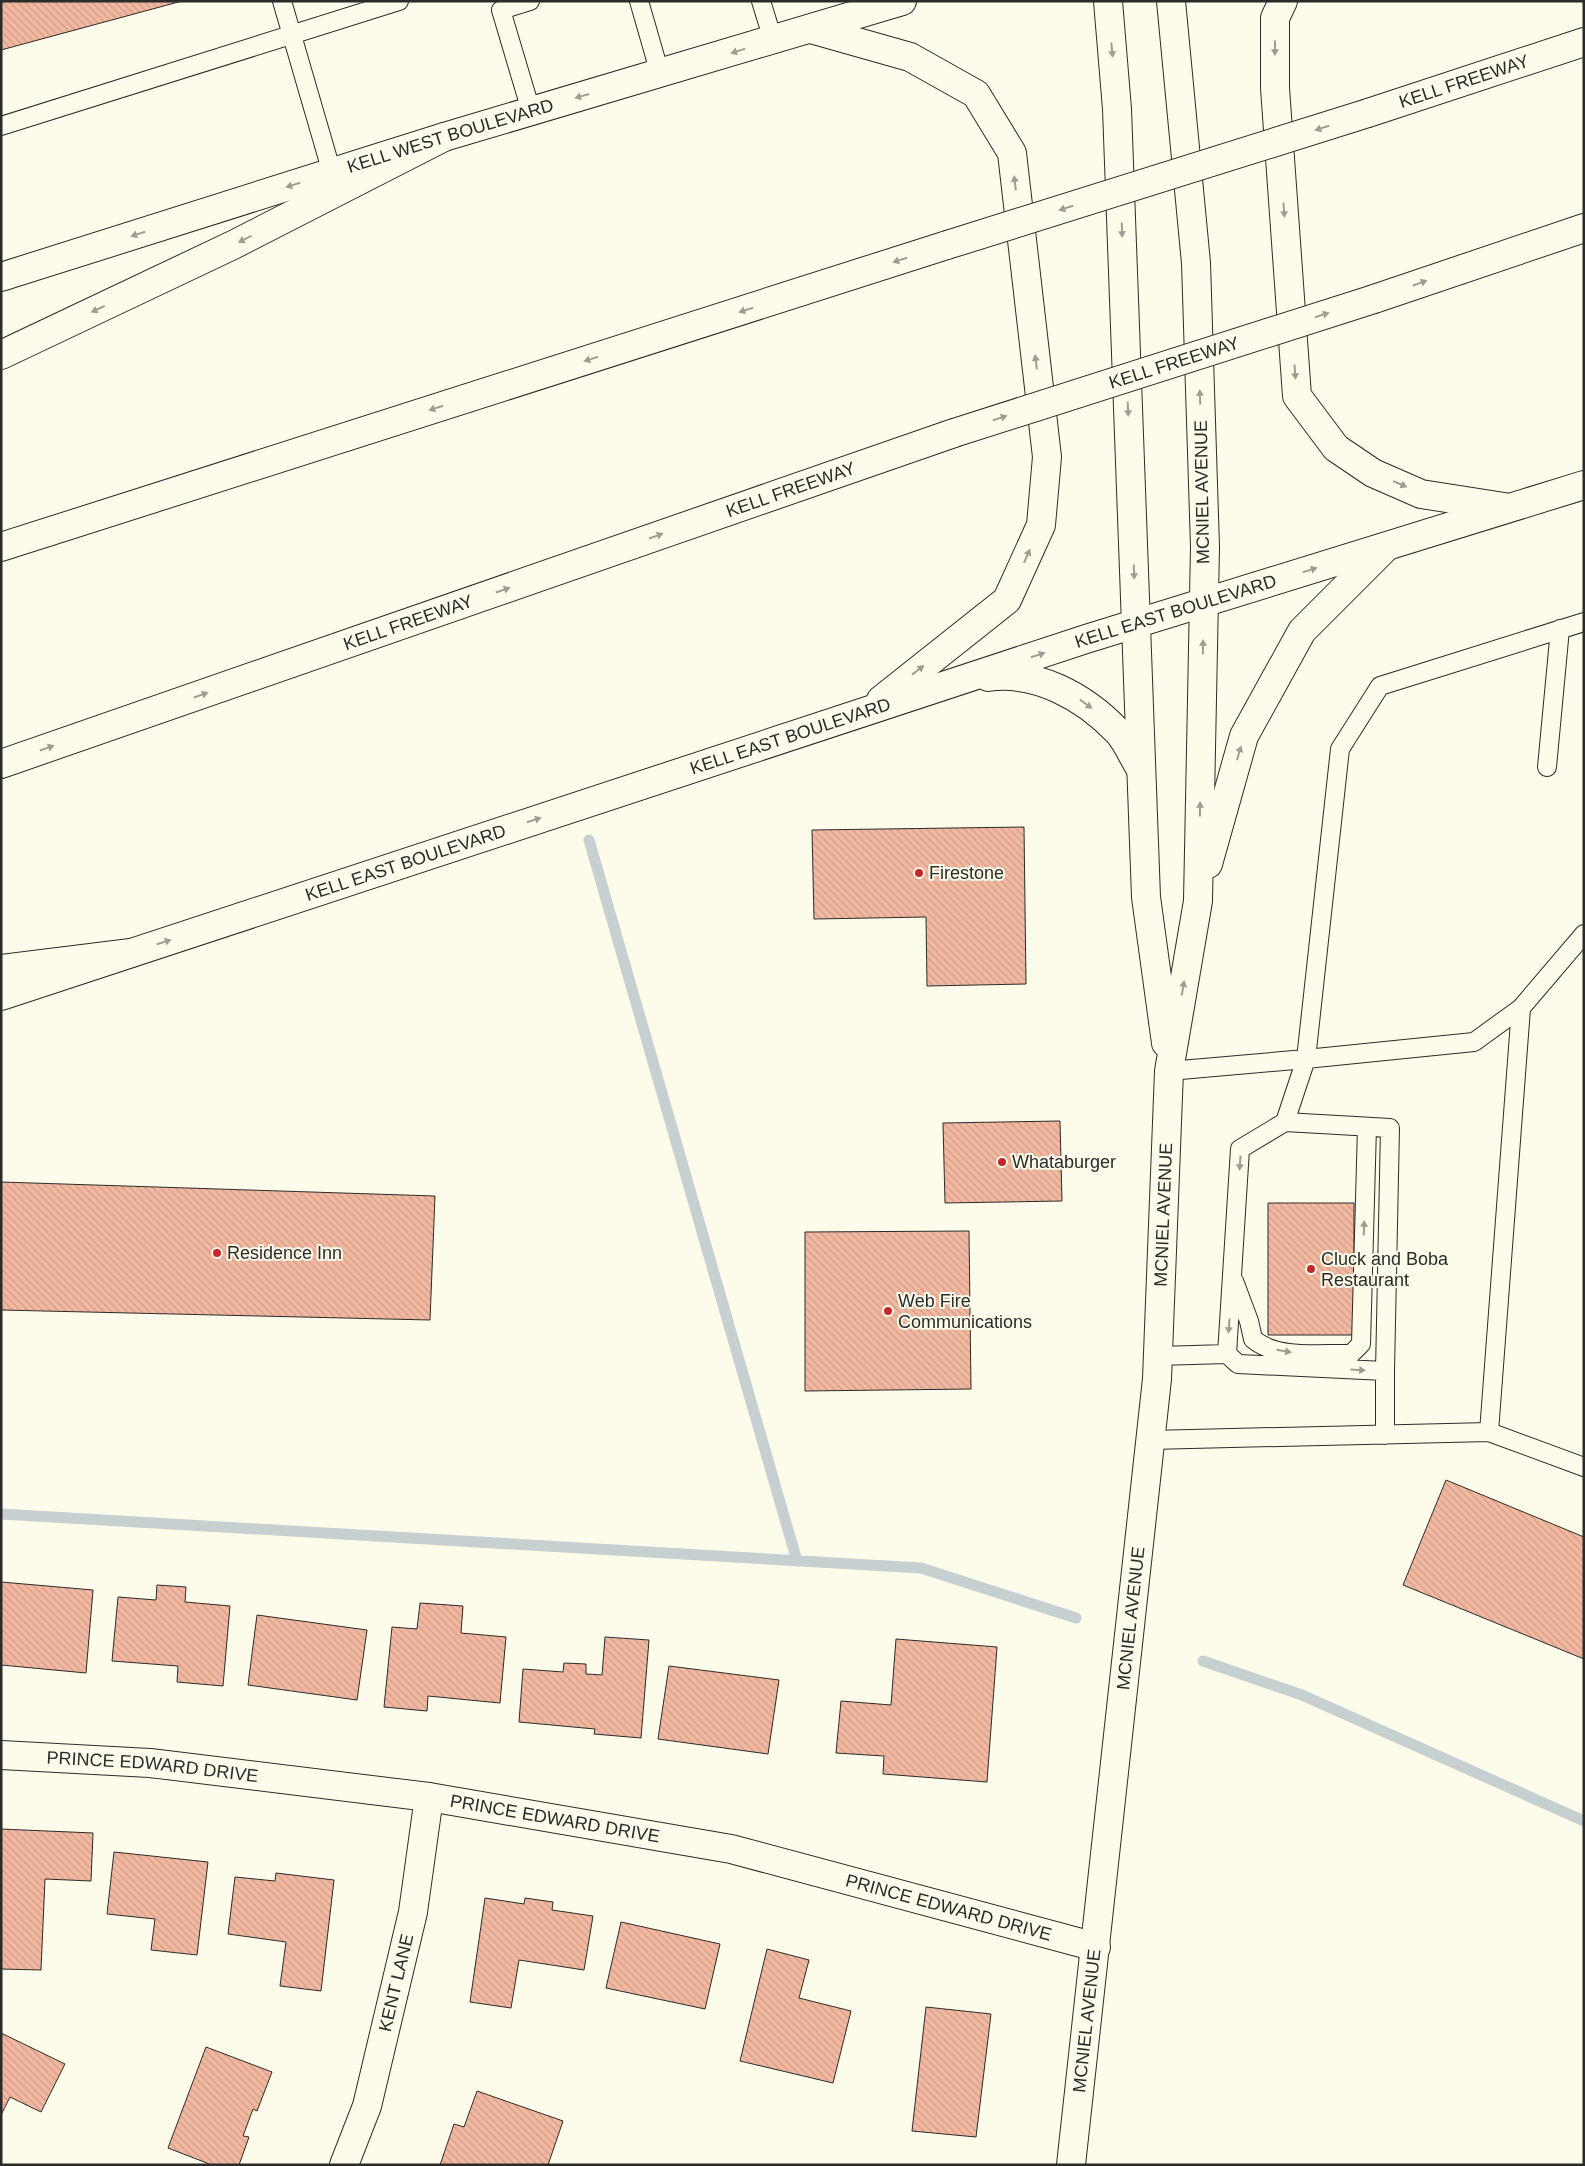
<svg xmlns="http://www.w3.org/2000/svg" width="1585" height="2166" font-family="Arial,sans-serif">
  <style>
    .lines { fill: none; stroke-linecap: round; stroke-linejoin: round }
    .stream { stroke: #c7d0d0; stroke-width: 11 }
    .building { fill: url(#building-back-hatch); stroke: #2b2b2b }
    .lane-casing { stroke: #2b2b2b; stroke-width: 20 }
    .street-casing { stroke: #2b2b2b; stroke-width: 30 }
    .secondary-casing { stroke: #2b2b2b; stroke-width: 30 }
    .highway-casing { stroke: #2b2b2b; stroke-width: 30 }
    .lane { stroke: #fdfbea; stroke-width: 18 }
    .street { stroke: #fdfbea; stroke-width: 28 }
    .secondary { stroke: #fdfbea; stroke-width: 28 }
    .highway { stroke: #fdfbea; stroke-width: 28 }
    .highway-bridge-casing { stroke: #2b2b2b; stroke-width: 30; stroke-linecap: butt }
    .highway-bridge { stroke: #fdfbea; stroke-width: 28 }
    .oneway { fill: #9e9d94 }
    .poi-dot { fill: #c62828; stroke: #fdfbea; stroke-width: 2 }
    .labels { text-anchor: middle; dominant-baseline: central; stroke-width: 4; stroke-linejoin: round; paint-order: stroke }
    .street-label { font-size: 18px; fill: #2b2b2b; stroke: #fdfbea }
    .poi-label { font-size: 18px; fill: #2b2b2b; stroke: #fdfbea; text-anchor: start }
  </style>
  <defs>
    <pattern id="building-back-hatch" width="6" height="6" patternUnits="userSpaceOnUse" patternTransform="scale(1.25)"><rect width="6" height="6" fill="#f2b8a0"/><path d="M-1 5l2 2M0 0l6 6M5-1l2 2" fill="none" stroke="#d09e8a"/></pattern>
  </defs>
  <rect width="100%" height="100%" fill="#fdfbea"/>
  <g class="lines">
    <!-- stream -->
    <path class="stream" d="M589,840L797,1561
      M1,1514L921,1568L1076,1618
      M1203,1661L1302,1695L1584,1821"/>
  </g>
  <!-- building -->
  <path class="building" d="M1,1H182L1,50Z
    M1024,827L1026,984L927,986L926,917L814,919L812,830Z
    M1060,1121L1062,1201L945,1203L943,1123Z
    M1,1182L435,1196L430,1320L1,1310Z
    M1268,1203H1354V1335H1268Z
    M969,1231L971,1389L805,1391V1232Z
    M1446,1480L1584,1537V1659L1403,1585Z
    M1,1582L93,1590L86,1673L1,1665Z
    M157,1585L186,1587L185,1602L230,1606L223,1686L177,1682L178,1666L112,1661L118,1597L156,1600Z
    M420,1603L463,1606L461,1633L506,1637L500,1703L428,1696L427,1711L384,1707L392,1627L417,1629Z
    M257,1615L367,1630L357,1700L248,1685Z
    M605,1637L649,1640L641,1738L594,1734L595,1729L519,1722L523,1669L563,1672L564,1663L586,1664V1674L602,1675Z
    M896,1639L997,1647L987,1782L883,1774L884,1756L836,1753L841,1701L891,1705Z
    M669,1666L779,1680L768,1754L658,1739Z
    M1,1829L93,1833L91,1881L45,1879L41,1970L1,1969Z
    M114,1852L208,1862L197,1955L151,1950L155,1919L107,1914Z
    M276,1873L334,1880L321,1991L280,1986L286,1942L228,1934L235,1877L275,1881Z
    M485,1898L524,1904L525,1898L553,1902L552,1910L593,1916L584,1970L519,1960L511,2008L470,2002Z
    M621,1922L720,1944L705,2009L606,1988Z
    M767,1949L809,1960L799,1998L851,2011L833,2083L740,2061Z
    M926,2007L991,2014L976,2137L912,2131Z
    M1,2033L65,2064L41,2112L10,2097L1,2115Z
    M206,2047L272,2072L257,2111L253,2109L243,2136L249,2137L239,2165H212L168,2148Z
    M477,2091L563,2121L548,2165H440L454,2124L464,2127Z"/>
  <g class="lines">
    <defs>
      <path id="lane" d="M282,1L332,173
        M530,1L501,10L531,111
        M639,1L660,74
        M761,1L773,40
        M1,126L399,1
        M1547,767L1560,629
        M1169,1071L1306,1059L1340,749L1380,686L1584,622
        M1285,1122L1306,1059L1474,1042L1521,1008L1584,934
        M1234,1281L1249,1321L1253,1339C1278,1360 1320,1353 1351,1354L1361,1344L1367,1127
        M1158,1356L1227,1354
        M1385,1371L1390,1128L1285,1122L1240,1149L1227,1354L1238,1364L1385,1371V1435
        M1489,1432L1584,1467
        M1150,1440L1489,1432L1521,1008"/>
      <g id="street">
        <path id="s1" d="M1,1755L150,1763L429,1797L731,1849L1096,1947"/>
        <path id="s2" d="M344,2165L367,2106L413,1912L429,1797"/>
      </g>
      <g id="secondary">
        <path d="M1108,1L1117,109L1146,897L1166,1043"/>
        <path d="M1283,1L1275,18V88L1297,396L1336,448L1373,473L1421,494L1504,507"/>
        <path d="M811,29L910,57L976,94L1012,153L1047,457L1041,525L1007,600L881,700"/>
        <path id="s3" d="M1,277L444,137L902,1"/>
        <path d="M988,677C1036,670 1085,697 1118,732C1127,742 1133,757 1140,768"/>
        <path d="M1208,864L1244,736L1302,631L1385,548"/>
        <path id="s4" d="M1,996L1086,639L1584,485"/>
        <path id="s5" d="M1071,2165L1157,1379L1169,1071L1198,901L1205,547L1196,263L1171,1"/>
      </g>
      <g id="highway">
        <path id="s6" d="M1368,113L1584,42"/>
        <path d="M1374,299L1584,228"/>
        <path d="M1,355L233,245L444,137"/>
        <path d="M1,547L947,245"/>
        <path id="s7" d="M1,764L954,433"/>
        <path d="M1,969L131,953"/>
      </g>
    </defs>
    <!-- lane casing -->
    <use href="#lane" class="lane-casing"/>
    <!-- street casing -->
    <use href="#street" class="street-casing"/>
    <!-- secondary casing -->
    <use href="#secondary" class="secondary-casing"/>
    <!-- highway casing -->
    <use href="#highway" class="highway-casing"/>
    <!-- lane -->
    <use href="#lane" class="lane"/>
    <!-- street -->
    <use href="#street" class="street"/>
    <!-- secondary -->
    <use href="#secondary" class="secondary"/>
    <!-- highway -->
    <use href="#highway" class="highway"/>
    <defs>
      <g id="highway-bridge">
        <path d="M947,245L1368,113"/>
        <path id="s8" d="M954,433L1374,299"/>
      </g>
    </defs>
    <!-- highway-bridge casing -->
    <use href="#highway-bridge" class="highway-bridge-casing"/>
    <!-- highway-bridge -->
    <use href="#highway-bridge" class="highway-bridge"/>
  </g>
  <!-- one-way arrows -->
  <defs><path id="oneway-solid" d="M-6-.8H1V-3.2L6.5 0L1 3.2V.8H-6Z" transform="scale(1.25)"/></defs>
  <g class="oneway">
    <use href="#oneway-solid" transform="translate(1275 48) rotate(90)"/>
    <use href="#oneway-solid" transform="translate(1112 50) rotate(85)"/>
    <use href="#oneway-solid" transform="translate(738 51) rotate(163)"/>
    <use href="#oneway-solid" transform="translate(582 96) rotate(164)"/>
    <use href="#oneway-solid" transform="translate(1322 128) rotate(163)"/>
    <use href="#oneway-solid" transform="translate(1015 183) rotate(-97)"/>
    <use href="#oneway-solid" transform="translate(293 185) rotate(162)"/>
    <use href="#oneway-solid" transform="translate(1066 208) rotate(163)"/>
    <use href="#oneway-solid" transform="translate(1284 210) rotate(86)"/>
    <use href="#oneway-solid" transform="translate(1122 230) rotate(88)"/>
    <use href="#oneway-solid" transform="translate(138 234) rotate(162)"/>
    <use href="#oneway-solid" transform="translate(245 239) rotate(153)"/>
    <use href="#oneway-solid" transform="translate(900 260) rotate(162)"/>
    <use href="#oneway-solid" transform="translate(1420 283) rotate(-19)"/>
    <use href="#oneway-solid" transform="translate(98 309) rotate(155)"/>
    <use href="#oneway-solid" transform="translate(746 310) rotate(162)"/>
    <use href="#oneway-solid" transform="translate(1322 315) rotate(-18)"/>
    <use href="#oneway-solid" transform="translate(591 359) rotate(162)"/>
    <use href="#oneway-solid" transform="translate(1036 362) rotate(-97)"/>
    <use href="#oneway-solid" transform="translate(1295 372) rotate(86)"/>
    <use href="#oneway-solid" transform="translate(1200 397) rotate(-92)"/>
    <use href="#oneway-solid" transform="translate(436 408) rotate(162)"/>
    <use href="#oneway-solid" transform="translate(1128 409) rotate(88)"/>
    <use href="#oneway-solid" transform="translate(1000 418) rotate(-18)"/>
    <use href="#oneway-solid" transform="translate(1400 484) rotate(23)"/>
    <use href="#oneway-solid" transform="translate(656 536) rotate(-19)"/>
    <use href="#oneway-solid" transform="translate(1027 556) rotate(-66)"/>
    <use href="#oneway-solid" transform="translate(1310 570) rotate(-17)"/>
    <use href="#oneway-solid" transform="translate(1134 572) rotate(88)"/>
    <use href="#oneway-solid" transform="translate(503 590) rotate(-19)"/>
    <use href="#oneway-solid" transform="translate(1203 647) rotate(-89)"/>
    <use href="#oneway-solid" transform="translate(1038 655) rotate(-18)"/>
    <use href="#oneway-solid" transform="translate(918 670) rotate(-38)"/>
    <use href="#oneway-solid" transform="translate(201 695) rotate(-19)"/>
    <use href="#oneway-solid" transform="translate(1086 704) rotate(36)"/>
    <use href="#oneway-solid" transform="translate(47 748) rotate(-19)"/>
    <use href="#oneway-solid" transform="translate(1239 753) rotate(-74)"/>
    <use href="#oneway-solid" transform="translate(1200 809) rotate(-89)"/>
    <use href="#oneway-solid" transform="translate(534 820) rotate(-18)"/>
    <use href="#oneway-solid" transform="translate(164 942) rotate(-18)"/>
    <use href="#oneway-solid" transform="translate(1183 988) rotate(-80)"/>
    <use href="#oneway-solid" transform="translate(1240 1163) rotate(94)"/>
    <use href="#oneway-solid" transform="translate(1364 1228) rotate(-88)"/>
    <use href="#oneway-solid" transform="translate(1229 1326) rotate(94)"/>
    <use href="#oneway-solid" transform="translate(1284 1351) rotate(10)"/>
    <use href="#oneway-solid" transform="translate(1358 1370) rotate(3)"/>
  </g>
  <!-- markers -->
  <g class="poi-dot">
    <circle cx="919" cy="873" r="5"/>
    <circle cx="1002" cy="1162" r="5"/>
    <circle cx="217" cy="1253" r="5"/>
    <circle cx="1311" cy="1269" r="5"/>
    <circle cx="888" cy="1311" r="5"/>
  </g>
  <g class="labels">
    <!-- street labels -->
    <g class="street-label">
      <text stroke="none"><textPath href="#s6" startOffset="101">KELL FREEWAY</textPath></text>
      <text stroke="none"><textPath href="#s3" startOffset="471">KELL WEST BOULEVARD</textPath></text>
      <text stroke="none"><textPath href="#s8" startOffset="231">KELL FREEWAY</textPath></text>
      <text stroke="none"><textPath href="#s7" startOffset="836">KELL FREEWAY</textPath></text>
      <text transform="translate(1202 492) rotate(-91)">MCNIEL AVENUE</text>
      <text stroke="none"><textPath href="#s4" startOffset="1236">KELL EAST BOULEVARD</textPath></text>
      <text stroke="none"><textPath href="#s7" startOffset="431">KELL FREEWAY</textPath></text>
      <text stroke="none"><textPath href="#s4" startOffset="831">KELL EAST BOULEVARD</textPath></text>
      <text stroke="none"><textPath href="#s4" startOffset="426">KELL EAST BOULEVARD</textPath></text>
      <text stroke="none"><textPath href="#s5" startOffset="955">MCNIEL AVENUE</textPath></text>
      <text stroke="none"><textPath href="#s5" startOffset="550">MCNIEL AVENUE</textPath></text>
      <text stroke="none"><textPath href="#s1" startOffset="152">PRINCE EDWARD DRIVE</textPath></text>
      <text stroke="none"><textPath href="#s1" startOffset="558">PRINCE EDWARD DRIVE</textPath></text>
      <text stroke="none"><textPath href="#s1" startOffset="962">PRINCE EDWARD DRIVE</textPath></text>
      <text stroke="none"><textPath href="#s2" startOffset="190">KENT LANE</textPath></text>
      <text stroke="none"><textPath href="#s5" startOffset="145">MCNIEL AVENUE</textPath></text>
    </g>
    <!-- poi labels -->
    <g class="poi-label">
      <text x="929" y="873">Firestone</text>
      <text x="1012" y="1162">Whataburger</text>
      <text x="227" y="1253">Residence Inn</text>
      <text x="1321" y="1259">Cluck and Boba<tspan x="1321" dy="21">Restaurant</tspan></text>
      <text x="898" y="1301">Web Fire<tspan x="898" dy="21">Communications</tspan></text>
    </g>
  </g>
  <!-- border -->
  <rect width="1585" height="2166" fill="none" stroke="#2b2b2b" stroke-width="5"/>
</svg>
